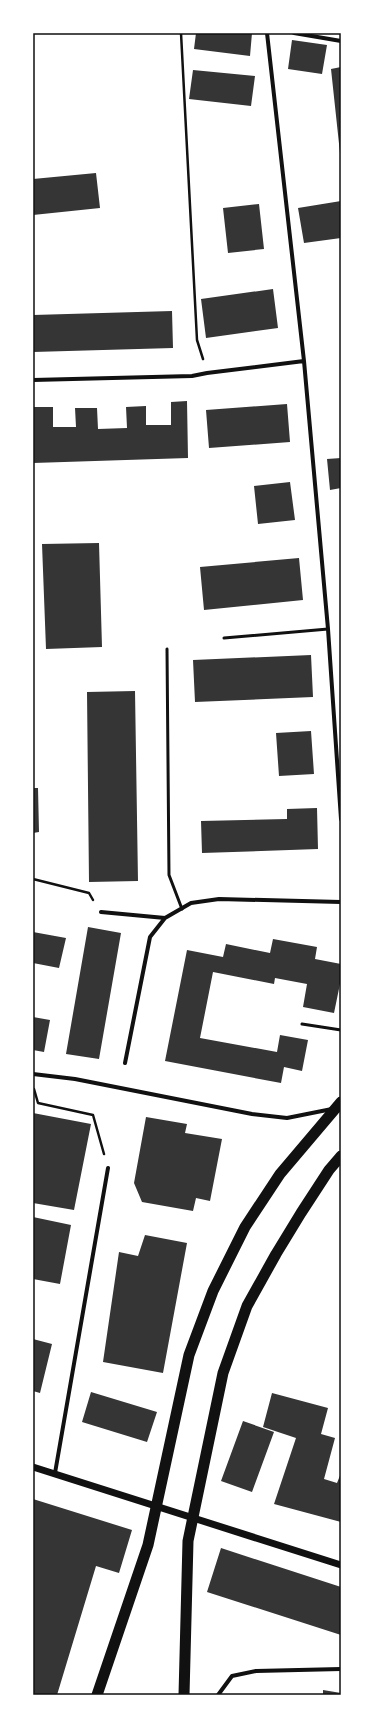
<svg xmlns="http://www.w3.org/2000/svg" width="374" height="1728" font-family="Signika,sans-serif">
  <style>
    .building { fill: #353535 }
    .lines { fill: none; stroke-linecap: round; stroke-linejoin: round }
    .path { stroke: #111; stroke-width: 2.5 }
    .service { stroke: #111; stroke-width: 3 }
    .minor { stroke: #111; stroke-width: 4 }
    .tertiary { stroke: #111; stroke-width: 7 }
    .trunk { stroke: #111; stroke-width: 11 }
    .neatline { fill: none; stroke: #111; stroke-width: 1.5 }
  </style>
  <rect width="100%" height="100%" fill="#fff"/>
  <!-- building -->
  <path class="building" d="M196,33H252L250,56L194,49Z
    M292,40L327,45L322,74L288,69Z
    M341,67V153H340L331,69Z
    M193,70L255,76L251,106L189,99Z
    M96,173L100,208L33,215V179Z
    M341,201V238L304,243L298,208Z
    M259,204L264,249L228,253L223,208Z
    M273,289L278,328L206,338L201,299Z
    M172,311L173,348L33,352V315Z
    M187,401L188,458L33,463V407H53V427H76L75,408H97L98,429L127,428L126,407L146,406V425H171V402Z
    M287,404L290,442L209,448L206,410Z
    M341,458V488L330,490L327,459Z
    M290,482L295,520L258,524L254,486Z
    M99,543L102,647L46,649L42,544Z
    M299,558L303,600L204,610L200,567Z
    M311,655L313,697L195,702L193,660Z
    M135,691L138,881L89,882L87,692Z
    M311,731L314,774L279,776L276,733Z
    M33,788H38L39,832L33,833Z
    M317,808L318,849L202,853L201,821L287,819V809Z
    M88,927L121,933L99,1059L66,1054Z
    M33,932L66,938L59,968L33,963Z
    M273,939L317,947L315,959L341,964V979L334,1013L303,1007L307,984L275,978L274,984L213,972L200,1038L277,1052L280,1035L308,1040L302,1071L284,1067L281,1083L165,1061L187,950L223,957L226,944L270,953Z
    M33,1017L50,1020L44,1052L33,1050Z
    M33,1113L91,1124L74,1210L33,1203Z
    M146,1117L187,1124L185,1133L222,1139L210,1201L196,1198L193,1211L142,1202L134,1183Z
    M33,1217L71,1225L60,1284L33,1279Z
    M145,1235L187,1243L163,1373L103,1362L119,1252L138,1256Z
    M33,1339L52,1344L40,1393L33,1391Z
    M91,1392L157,1412L147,1442L82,1422Z
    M272,1393L328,1408L321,1434L335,1438L324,1479L337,1483L341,1473V1522L274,1504L296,1438L263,1427Z
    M243,1421L274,1432L252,1492L221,1481Z
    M33,1499L132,1530L119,1573L96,1566L57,1695H33Z
    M221,1548L341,1587V1635L207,1592Z
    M323,1690L341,1693V1695H323Z"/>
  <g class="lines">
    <!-- path -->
    <path class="path" d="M181,33L197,340L203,359
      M33,879L89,893L93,900
      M34,1089L38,1103L93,1115L104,1154"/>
    <!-- service -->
    <path class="service" d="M224,638L328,629
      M167,649L169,875L182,909
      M302,1024L341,1030"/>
    <!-- minor -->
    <path class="minor" d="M267,33L304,361L328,629L341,819
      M294,33L341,41
      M33,380L192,376L207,373L304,361
      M101,912L165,918
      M125,1063L150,937L165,918L191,903L219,899L341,902
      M33,1074L75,1079L252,1114L287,1118L332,1109
      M55,1473L108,1168
      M218,1695L232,1676L256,1671L341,1669"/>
    <!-- tertiary -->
    <path class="tertiary" d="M33,1467L341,1565"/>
    <!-- trunk -->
    <path class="trunk" d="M97,1695L148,1545L189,1355L213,1291L245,1227L280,1174L341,1102
      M184,1695L188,1541L223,1373L247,1306L276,1254L301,1213L329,1170L341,1156"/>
  </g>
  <!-- border -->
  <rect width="374" height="1728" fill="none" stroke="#ffffff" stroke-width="68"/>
  <rect x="34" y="34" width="306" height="1660" class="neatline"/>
</svg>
